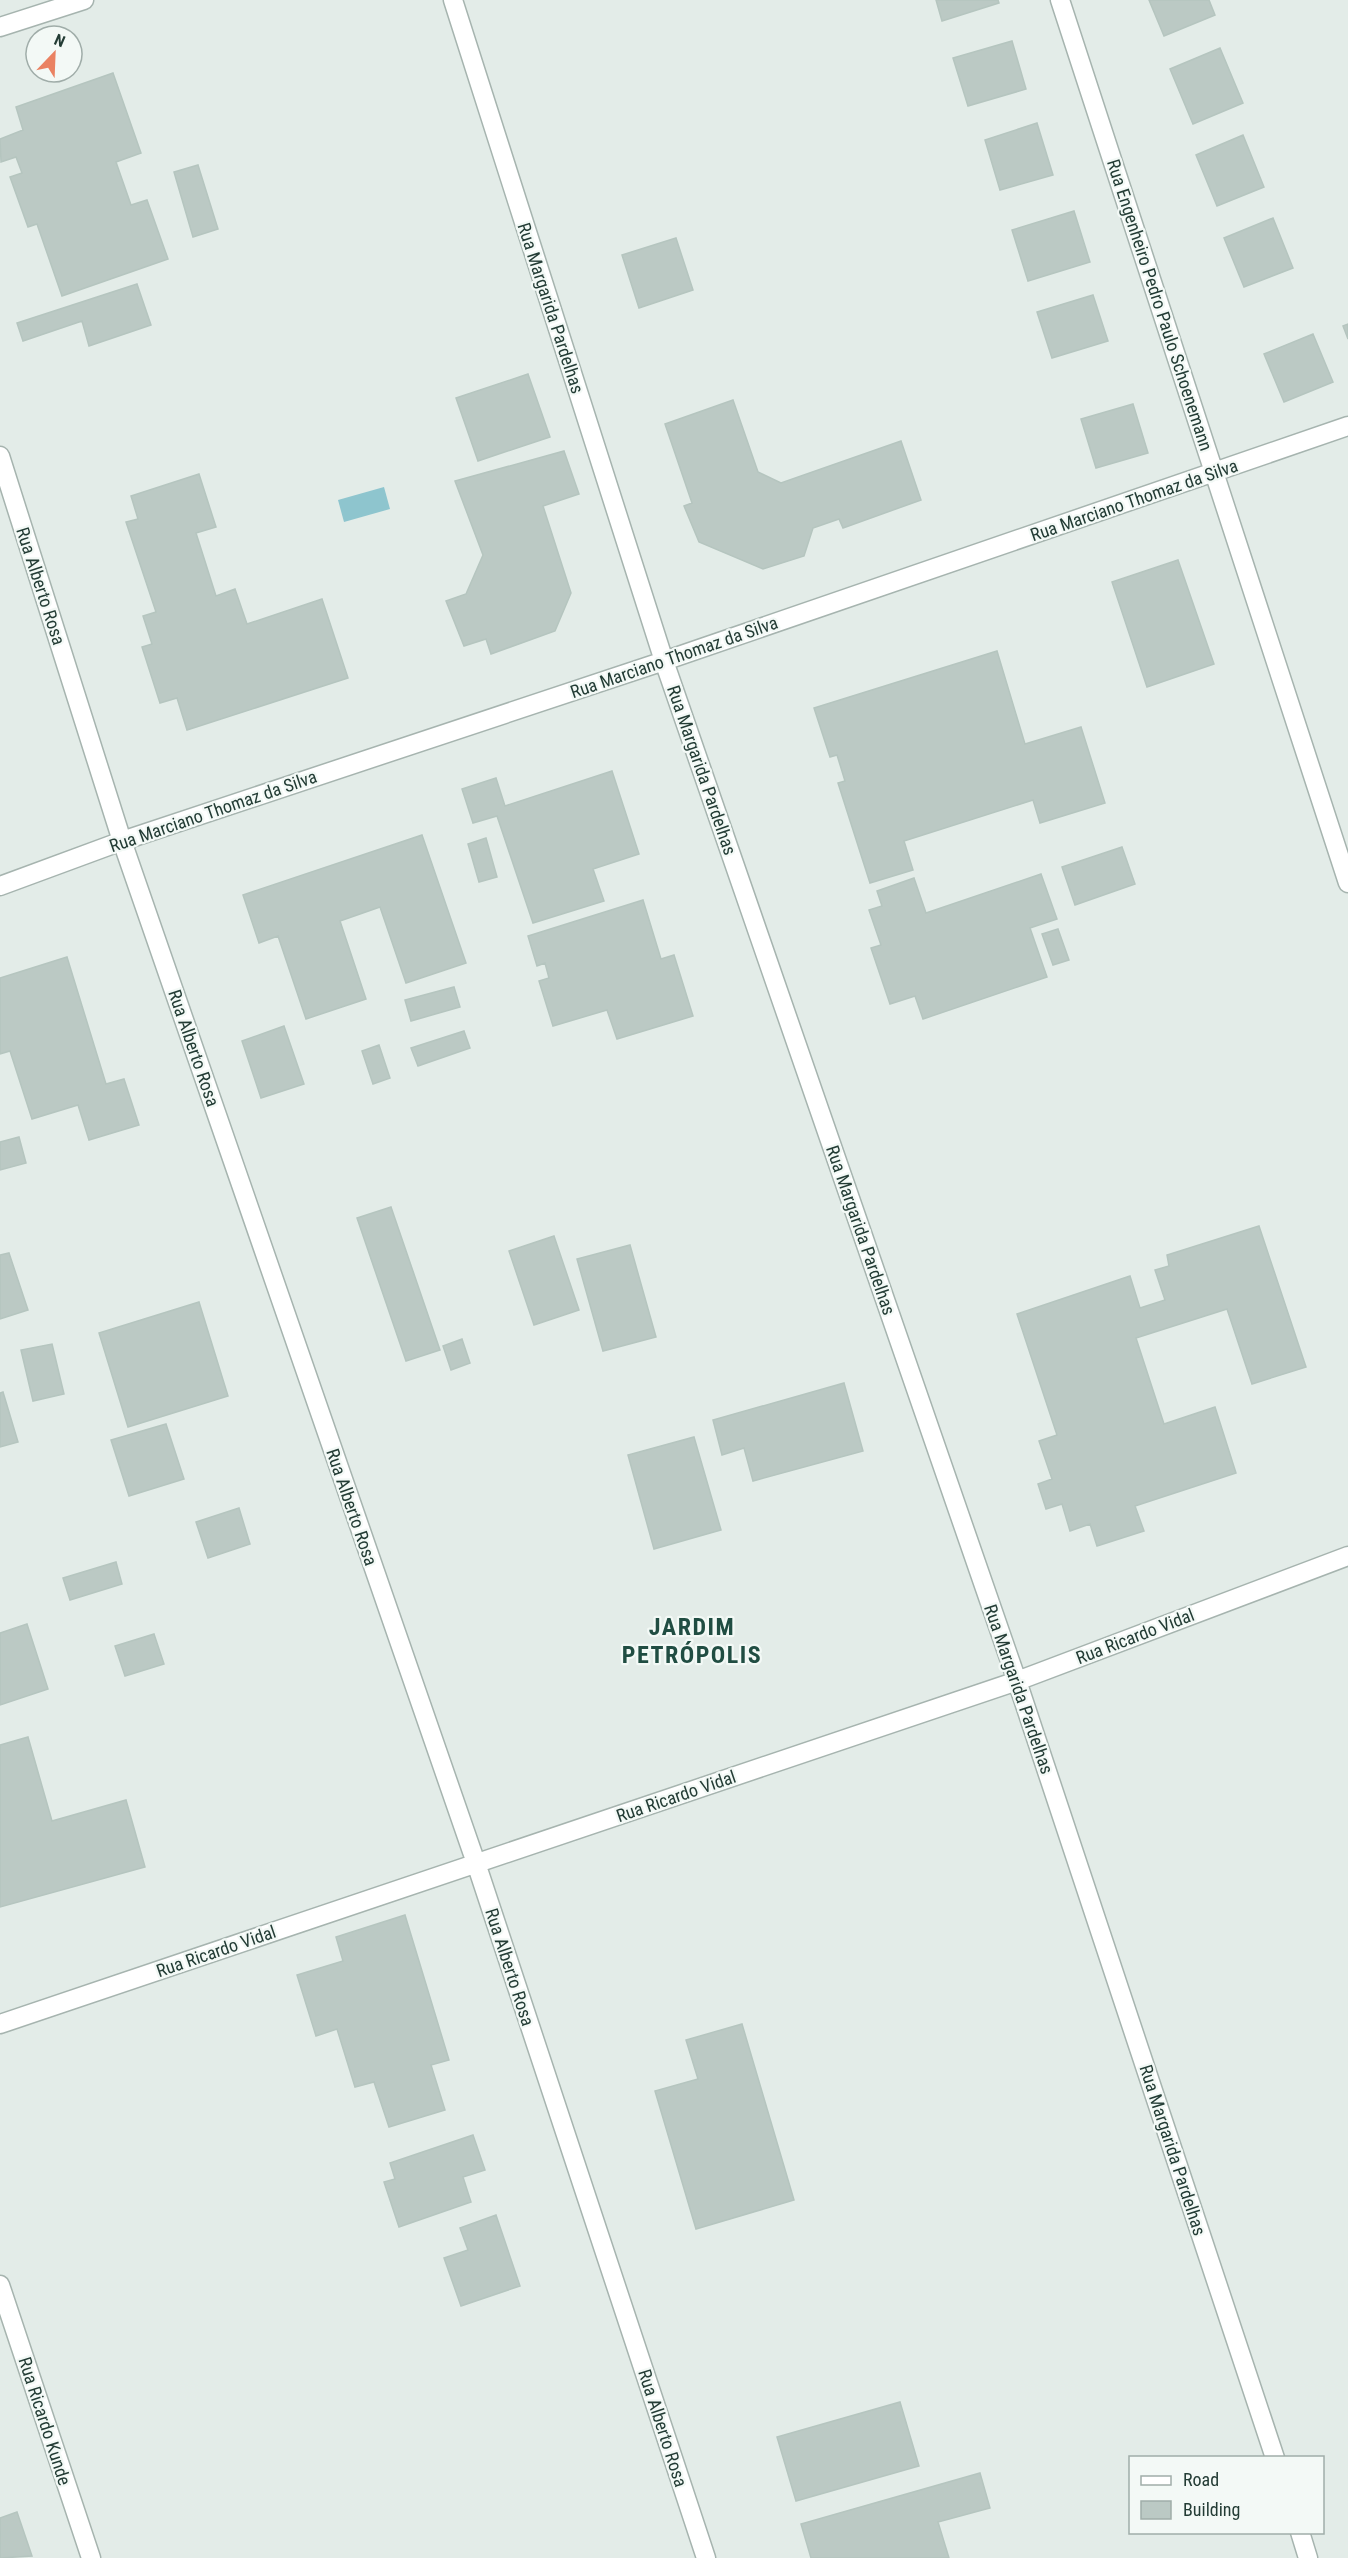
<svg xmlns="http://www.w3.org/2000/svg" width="1348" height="2558" font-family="'Roboto Condensed',sans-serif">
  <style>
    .water { fill: #8ec5ce }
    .building { fill: #bbc9c4; stroke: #b5c5bf; stroke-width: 1.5 }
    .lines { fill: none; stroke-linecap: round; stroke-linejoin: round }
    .minor-casing { stroke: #a6b4af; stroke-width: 21 }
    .minor { stroke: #fff; stroke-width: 18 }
    .labels { text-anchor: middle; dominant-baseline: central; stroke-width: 4.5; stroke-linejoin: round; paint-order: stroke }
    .street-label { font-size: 18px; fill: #233c35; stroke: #f3f9f6 }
    .district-label { font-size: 24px; font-weight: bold; letter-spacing: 1.5px; fill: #204d42; stroke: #f3f9f6 }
  </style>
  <rect width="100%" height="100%" fill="#e3ece8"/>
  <!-- water -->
  <path class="water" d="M384,487L390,509L344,522L338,500Z"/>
  <!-- building -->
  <path class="building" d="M936,0H998L999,3L942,21Z
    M1149,0H1209L1215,15L1164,36Z
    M1012,41L1026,89L968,106L953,58Z
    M1220,48L1243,103L1193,124L1170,69Z
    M113,73L141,153L116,162L131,205L147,200L168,259L62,296L37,224L28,227L10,177L22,173L16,157L1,162L0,139L23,130L16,107Z
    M1037,123L1053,175L1000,190L985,140Z
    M1243,135L1264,187L1217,206L1196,155Z
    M198,165L218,229L193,237L174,172Z
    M1074,211L1090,262L1028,281L1012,230Z
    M1273,218L1293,268L1244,287L1224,238Z
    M676,238L693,290L639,308L622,255Z
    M137,284L151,325L89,346L82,321L23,341L17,323Z
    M1093,295L1108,341L1052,358L1037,312Z
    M1348,324V339L1343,326Z
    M1313,334L1333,382L1284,402L1264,354Z
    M528,374L550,437L478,461L456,398Z
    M733,400L758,472L781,483L901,441L921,500L843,528L839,519L813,528L804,556L763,569L699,542L684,506L692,503L665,424Z
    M1133,404L1148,453L1096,468L1081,419Z
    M564,451L579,494L543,506L571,593L555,631L491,654L486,639L464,646L446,601L466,594L483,555L455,481Z
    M199,474L216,527L196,533L216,596L235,589L247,624L322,599L348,678L187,730L177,698L160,703L142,647L152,644L143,616L156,612L126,522L138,519L131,496Z
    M1178,560L1214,664L1147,687L1112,582Z
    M997,651L1025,744L1081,727L1105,803L1040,823L1033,800L904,841L913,870L870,883L838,783L845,781L837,755L830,757L814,708Z
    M612,771L639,854L593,869L604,901L533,923L497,816L473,823L462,789L496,778L505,806Z
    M422,835L466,963L406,983L380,907L340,921L366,999L306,1019L278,936L259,943L243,895Z
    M486,838L497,877L479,882L468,844Z
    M1122,847L1135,884L1075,905L1062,867Z
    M1041,874L1057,919L1030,928L1047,977L923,1019L915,996L890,1004L871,948L881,945L869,910L882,906L877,891L914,878L926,913Z
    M643,900L661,959L674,955L693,1016L617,1039L607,1010L553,1026L539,981L549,978L545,963L537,966L528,936Z
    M1058,929L1069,960L1053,965L1042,934Z
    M67,957L106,1084L124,1079L139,1125L89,1140L78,1105L32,1119L10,1051L0,1054V978Z
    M454,987L460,1007L411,1021L405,1000Z
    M284,1026L304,1084L261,1098L242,1041Z
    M464,1031L470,1048L418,1066L411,1048Z
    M379,1045L390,1078L373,1084L362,1051Z
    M19,1137L26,1163L0,1170V1142Z
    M391,1207L440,1350L406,1361L357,1218Z
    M1259,1226L1306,1367L1252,1384L1227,1309L1136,1338L1164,1424L1215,1407L1236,1473L1135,1506L1144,1531L1097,1546L1090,1524L1070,1531L1062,1504L1046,1509L1038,1484L1052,1479L1039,1441L1057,1435L1017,1314L1130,1276L1140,1308L1165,1300L1155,1270L1169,1266L1167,1255Z
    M554,1236L579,1310L534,1325L509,1251Z
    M630,1245L656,1337L603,1351L577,1259Z
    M9,1253L28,1310L0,1319V1255Z
    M199,1302L228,1396L128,1427L99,1333Z
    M462,1339L470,1363L451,1370L443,1346Z
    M52,1344L64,1394L33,1401L21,1350Z
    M844,1383L863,1451L753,1481L744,1448L722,1455L713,1420Z
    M3,1392L18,1442L0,1447V1393Z
    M166,1424L184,1479L129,1496L111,1440Z
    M694,1437L721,1530L654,1549L628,1455Z
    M239,1508L250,1544L208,1558L196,1522Z
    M116,1562L122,1584L70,1600L63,1578Z
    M27,1624L48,1689L0,1705V1633Z
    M154,1634L164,1664L125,1676L115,1646Z
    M28,1737L52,1821L126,1800L145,1867L0,1907V1745Z
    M405,1915L449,2060L431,2065L445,2110L389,2127L374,2082L355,2087L337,2029L316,2036L297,1975L343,1961L336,1937Z
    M742,2024L794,2200L696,2229L655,2091L698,2079L686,2040Z
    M473,2135L485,2170L463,2177L471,2202L399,2227L384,2182L395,2179L390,2163Z
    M496,2215L520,2286L461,2306L444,2258L468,2250L460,2228Z
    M900,2402L919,2466L796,2501L777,2437Z
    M980,2473L990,2508L938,2522L949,2558H811L801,2524Z
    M17,2512L32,2556L0,2558V2518Z"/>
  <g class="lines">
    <defs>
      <path id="minor" d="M453,0L664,661L1017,1681L1275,2458
        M1060,0L1348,883
        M0,27L84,0
        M0,456L122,841L476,1863L706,2558
        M0,886L122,841L664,661L1348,426
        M0,2024L1017,1681L1348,1556
        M0,2285L91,2558
        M1300,2532L1308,2558"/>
    </defs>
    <!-- minor casing -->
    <use href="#minor" class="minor-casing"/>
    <!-- minor -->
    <use href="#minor" class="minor"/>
  </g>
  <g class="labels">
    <!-- street labels -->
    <g class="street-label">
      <text transform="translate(1160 305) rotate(72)">Rua Engenheiro Pedro Paulo Schoenemann</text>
      <text transform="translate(551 308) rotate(72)">Rua Margarida Pardelhas</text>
      <text transform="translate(1134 500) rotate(-19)">Rua Marciano Thomaz da Silva</text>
      <text transform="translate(41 586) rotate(72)">Rua Alberto Rosa</text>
      <text transform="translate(674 657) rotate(-19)">Rua Marciano Thomaz da Silva</text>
      <text transform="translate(702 770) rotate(71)">Rua Margarida Pardelhas</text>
      <text transform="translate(213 811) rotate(-19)">Rua Marciano Thomaz da Silva</text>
      <text transform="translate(194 1048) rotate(71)">Rua Alberto Rosa</text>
      <text transform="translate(861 1230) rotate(71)">Rua Margarida Pardelhas</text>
      <text transform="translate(352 1507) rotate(71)">Rua Alberto Rosa</text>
      <text transform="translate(1135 1636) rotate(-21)">Rua Ricardo Vidal</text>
      <text transform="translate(1019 1689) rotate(71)">Rua Margarida Pardelhas</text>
      <text transform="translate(676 1796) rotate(-19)">Rua Ricardo Vidal</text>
      <text transform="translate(216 1951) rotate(-19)">Rua Ricardo Vidal</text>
      <text transform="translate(510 1967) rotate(72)">Rua Alberto Rosa</text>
      <text transform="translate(1173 2150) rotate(72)">Rua Margarida Pardelhas</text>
      <text transform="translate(45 2421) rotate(72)">Rua Ricardo Kunde</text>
      <text transform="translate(663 2428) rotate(72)">Rua Alberto Rosa</text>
    </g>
    <!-- district labels -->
    <g class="district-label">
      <text x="692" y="1627">JARDIM<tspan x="692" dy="28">PETRÓPOLIS</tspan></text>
    </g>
  </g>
  <!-- legend -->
  <rect x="1129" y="2456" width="195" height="78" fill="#f3f9f6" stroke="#a0ada9" stroke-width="1.5"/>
  <rect x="1141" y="2476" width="30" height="9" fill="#ffffff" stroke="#a0ada9" stroke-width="1.5"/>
  <text x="1183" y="2486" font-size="18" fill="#233c35">Road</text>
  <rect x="1141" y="2501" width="30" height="18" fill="#bbc9c4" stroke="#a0ada9" stroke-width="1.5"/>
  <text x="1183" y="2516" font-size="18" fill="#233c35">Building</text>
  <!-- north arrow -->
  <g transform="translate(54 54) rotate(23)"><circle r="28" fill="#f3f9f6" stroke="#a0ada9" stroke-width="1.5"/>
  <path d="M0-4.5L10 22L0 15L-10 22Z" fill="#ea8262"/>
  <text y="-9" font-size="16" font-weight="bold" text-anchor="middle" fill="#233c35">N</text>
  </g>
</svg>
